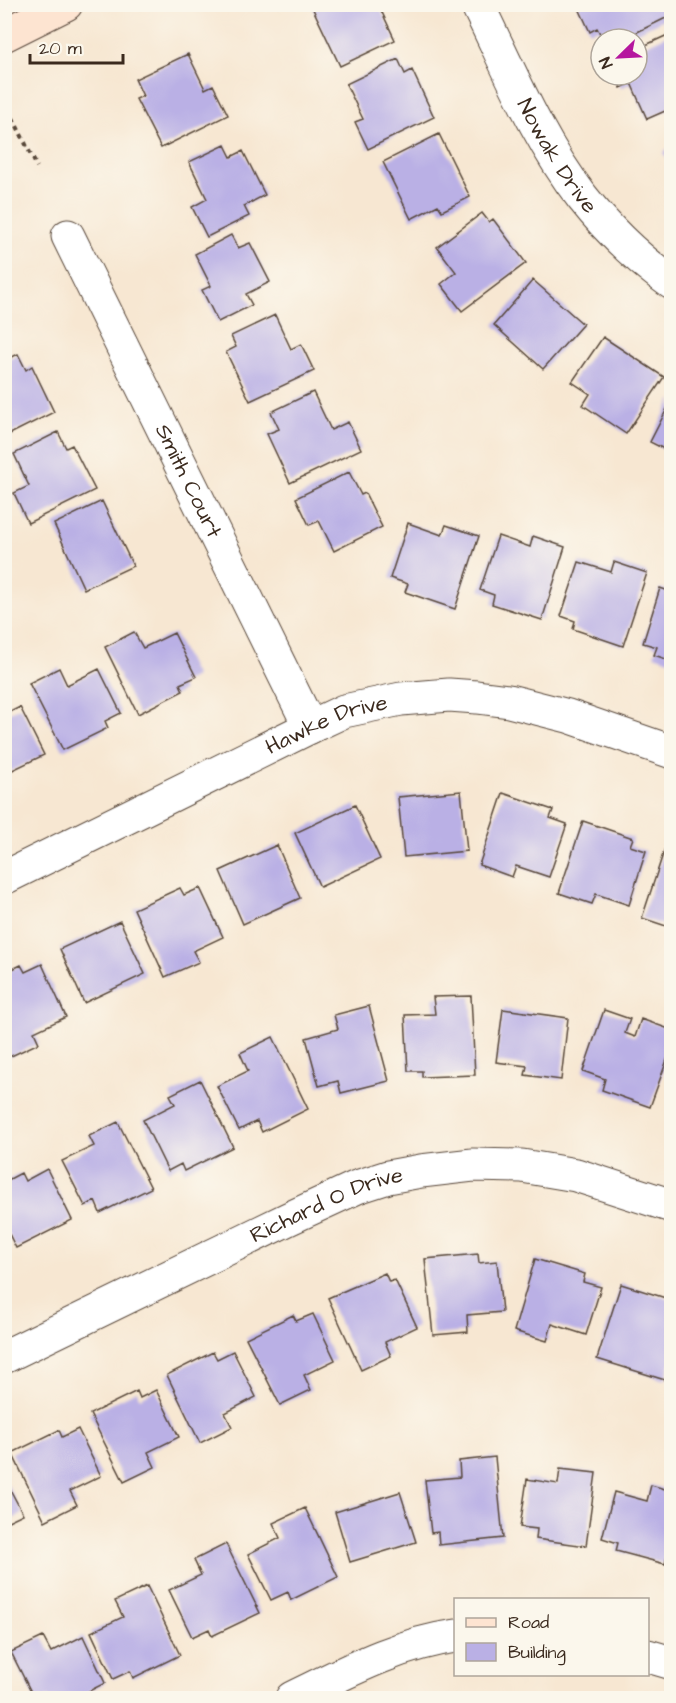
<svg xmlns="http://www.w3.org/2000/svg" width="676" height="1703" font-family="'Architects Daughter',sans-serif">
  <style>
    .building { fill: #bab0e5 }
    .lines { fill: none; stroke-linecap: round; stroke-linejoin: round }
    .street-casing { stroke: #574639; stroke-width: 35 }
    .secondary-casing { stroke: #574639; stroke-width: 35 }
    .path { stroke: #574639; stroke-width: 4; stroke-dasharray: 4.5 4.5; stroke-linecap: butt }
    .street { stroke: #fff; stroke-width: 33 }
    .secondary { stroke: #fde4d1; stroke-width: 33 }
    .labels { text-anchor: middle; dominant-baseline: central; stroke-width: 4.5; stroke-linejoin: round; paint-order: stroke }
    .street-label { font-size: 22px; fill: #3b2a1e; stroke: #fbf7ec }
  </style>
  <rect width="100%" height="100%" fill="#fbf7ec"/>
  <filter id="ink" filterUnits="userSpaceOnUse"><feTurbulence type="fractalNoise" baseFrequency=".0167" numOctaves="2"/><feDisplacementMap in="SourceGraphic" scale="12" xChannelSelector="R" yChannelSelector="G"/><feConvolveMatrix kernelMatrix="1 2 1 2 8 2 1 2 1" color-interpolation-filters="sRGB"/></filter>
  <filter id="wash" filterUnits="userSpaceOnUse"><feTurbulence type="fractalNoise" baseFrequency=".008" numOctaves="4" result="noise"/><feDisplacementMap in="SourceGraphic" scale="24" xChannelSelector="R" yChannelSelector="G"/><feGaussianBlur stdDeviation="1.35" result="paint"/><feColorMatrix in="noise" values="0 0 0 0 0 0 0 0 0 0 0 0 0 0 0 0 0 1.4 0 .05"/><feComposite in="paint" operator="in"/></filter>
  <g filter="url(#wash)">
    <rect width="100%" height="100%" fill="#f7e7d2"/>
    <g id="blocks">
      <!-- building -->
      <path class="building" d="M323,4H378L395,40L340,66L313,9Z
        M577,4H670L672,15L623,39H603L597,28L590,32Z
        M672,33V108L647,119L631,83L621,88L616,75H637V49Z
        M188,54L205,89L213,85L228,115L161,148L136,99L143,96L135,79Z
        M398,59L405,74L412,70L434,117L368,149L355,122L363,119L346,84Z
        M439,134L470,197L442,211L438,205L411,219L383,162Z
        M672,144V162L663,154Z
        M225,145L231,157L243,151L265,195L244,206L249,216L207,237L192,207L207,199L189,162Z
        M482,213L489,222L493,219L526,263L462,311L441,284L456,272L437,247Z
        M231,235L238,248L250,243L270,282L246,294L252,305L218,322L202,290L211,286L195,254Z
        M533,280L583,324L543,369L494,325Z
        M275,315L291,349L301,344L314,371L250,401L226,352L236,347L231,336Z
        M603,337L664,377L626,434L583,405L590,394L572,382Z
        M18,354L26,370L32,366L54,412L4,437V361Z
        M313,392L331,430L348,422L361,449L290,483L267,434L279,429L271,412Z
        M672,399V453L650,442Z
        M58,432L66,448L72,445L95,490L28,523L14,493L29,486L14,454Z
        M349,472L361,495L365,493L382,527L334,551L319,521L309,525L296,498Z
        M102,501L133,566L84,589L54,524Z
        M408,523L442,535L446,525L479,536L455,609L405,592L408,584L390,578Z
        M498,536L530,547L533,536L565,547L542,620L492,604L494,595L480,590Z
        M579,562L611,572L614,562L647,573L623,646L573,629L575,621L561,616Z
        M660,588L672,592V661L654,655L657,647L643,643Z
        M134,632L143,648L174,633L196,677L180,684L183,691L138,714L105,647Z
        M59,668L67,685L99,669L121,713L105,721L108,728L63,750L29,683Z
        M20,707L44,755L4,774V715Z
        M461,791L467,851L404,857L398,797Z
        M503,793L553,810L550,818L567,824L549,877L516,866L512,877L479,865Z
        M355,805L380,859L320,887L295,833Z
        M583,821L633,838L630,846L646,851L629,905L596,894L592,904L559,893Z
        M277,845L300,898L243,924L220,871Z
        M666,845L672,847V928L642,918Z
        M180,888L184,895L200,888L223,937L193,951L199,962L165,977L134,909Z
        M120,921L145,974L84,1003L60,949Z
        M42,964L66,1017L34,1032L39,1043L7,1058L4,1053V973L21,965L25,972Z
        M471,996L475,1075L422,1077V1071H408L405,1015L435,1014L433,997Z
        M369,1006L389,1081L341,1093L338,1081L319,1086L306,1038L338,1029L334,1015Z
        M503,1009L568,1018L561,1080L525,1075L527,1066L496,1062Z
        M604,1010L630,1019L625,1033L635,1037L641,1019L672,1030V1046L650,1107L602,1090L605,1079L583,1071Z
        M273,1037L308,1109L262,1132L257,1121L239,1130L217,1086L248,1071L240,1053Z
        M200,1080L233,1147L184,1171L181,1164L168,1171L143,1120L175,1104L170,1095Z
        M118,1122L151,1188L100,1213L95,1201L85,1206L62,1161L94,1146L89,1136Z
        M47,1169L72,1220L16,1248L4,1224V1182L21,1173L25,1181Z
        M478,1254L479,1263L497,1261L502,1312L467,1315L468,1332L433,1335L425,1259Z
        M535,1259L585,1274L583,1282L601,1287L586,1335L552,1324L547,1341L514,1331Z
        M385,1273L389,1282L395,1280L417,1327L385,1342L391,1356L361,1370L328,1298Z
        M621,1284L672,1300L669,1309L672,1310V1358L665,1380L597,1359Z
        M313,1314L335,1360L304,1375L311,1390L280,1405L246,1338L293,1315L296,1321Z
        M233,1351L256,1397L225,1413L232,1427L200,1443L167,1375L213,1352L217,1359Z
        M156,1390L179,1437L148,1452L155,1467L124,1482L90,1414L137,1391L140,1398Z
        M78,1429L101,1476L70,1491L77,1505L45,1521L12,1453L59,1430L62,1437Z
        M495,1457L503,1538L439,1545L438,1532L431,1533L425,1480L460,1477L459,1461Z
        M560,1469L596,1473L586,1546L536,1539L537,1529L520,1527L527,1479L558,1484Z
        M4,1478L23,1514L4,1523Z
        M651,1485L672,1491V1538L665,1564L616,1551L618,1543L602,1538L614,1492L647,1501Z
        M400,1492L416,1542L350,1562L335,1512Z
        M305,1508L338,1577L291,1600L288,1592L271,1600L248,1554L280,1538L273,1523Z
        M226,1544L260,1613L212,1636L209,1629L192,1637L169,1590L201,1575L194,1560Z
        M147,1586L180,1655L133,1678L130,1671L113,1679L91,1632L123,1617L115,1601Z
        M83,1636L105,1683L89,1691L93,1698H34L11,1652L43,1637L51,1652Z"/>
    </g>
  </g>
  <g filter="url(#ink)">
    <use href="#blocks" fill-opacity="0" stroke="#574639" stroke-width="1.5"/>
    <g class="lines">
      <defs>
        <g id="street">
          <path id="s1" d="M477,4C509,69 538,140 582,197C608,230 638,259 672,283"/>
          <path id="s2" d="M68,236L310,727"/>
          <path id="s3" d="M4,878L310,727L344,711L401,699L449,695L477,697L509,701L568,716L672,752"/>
          <path id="s4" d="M4,1357L288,1219L357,1187L388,1177L421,1171L473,1165L522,1166L576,1175L672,1206"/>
          <path d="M648,1656L672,1663"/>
          <path d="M292,1698C344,1673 397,1644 456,1636"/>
        </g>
        <path id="secondary" d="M4,35L66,4"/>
      </defs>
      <!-- street casing -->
      <use href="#street" class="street-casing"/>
      <!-- secondary casing -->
      <use href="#secondary" class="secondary-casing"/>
      <!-- path -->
      <path class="path" d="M13,118L37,167"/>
      <!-- street -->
      <use href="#street" class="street"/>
      <!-- secondary -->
      <use href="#secondary" class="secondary"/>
    </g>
  </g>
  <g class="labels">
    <!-- street labels -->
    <g class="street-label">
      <text stroke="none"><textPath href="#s1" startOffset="172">Nowak Drive</textPath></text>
      <text stroke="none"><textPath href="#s2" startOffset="273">Smith Court</textPath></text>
      <text stroke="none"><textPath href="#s3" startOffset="358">Hawke Drive</textPath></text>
      <text stroke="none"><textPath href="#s4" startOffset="357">Richard O Drive</textPath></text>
    </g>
  </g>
  <!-- margin -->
  <rect width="676" height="1703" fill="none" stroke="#fbf7ec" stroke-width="24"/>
  <!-- legend -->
  <rect x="454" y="1598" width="195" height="78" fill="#fbf7ec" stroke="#aea59a" stroke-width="1.5"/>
  <rect x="466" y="1618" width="30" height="9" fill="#fde4d1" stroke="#aea59a" stroke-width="1.5"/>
  <text x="508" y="1628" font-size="18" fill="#3b2a1e">Road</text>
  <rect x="466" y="1643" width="30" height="18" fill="#bab0e5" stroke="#aea59a" stroke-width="1.5"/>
  <text x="508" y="1658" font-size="18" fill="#3b2a1e">Building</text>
  <!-- north arrow -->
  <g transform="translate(619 57) rotate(246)"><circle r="28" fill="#fbf7ec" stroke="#aea59a" stroke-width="1.5"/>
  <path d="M0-4.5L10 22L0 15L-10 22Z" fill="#b5179e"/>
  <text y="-9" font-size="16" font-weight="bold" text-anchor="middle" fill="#3b2a1e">N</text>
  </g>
  <!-- scale -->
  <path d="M30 54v9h93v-9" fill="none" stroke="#3b2a1e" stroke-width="3"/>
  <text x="39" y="54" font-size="18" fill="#3b2a1e" stroke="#fbf7ec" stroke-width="4.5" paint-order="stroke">20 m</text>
</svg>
